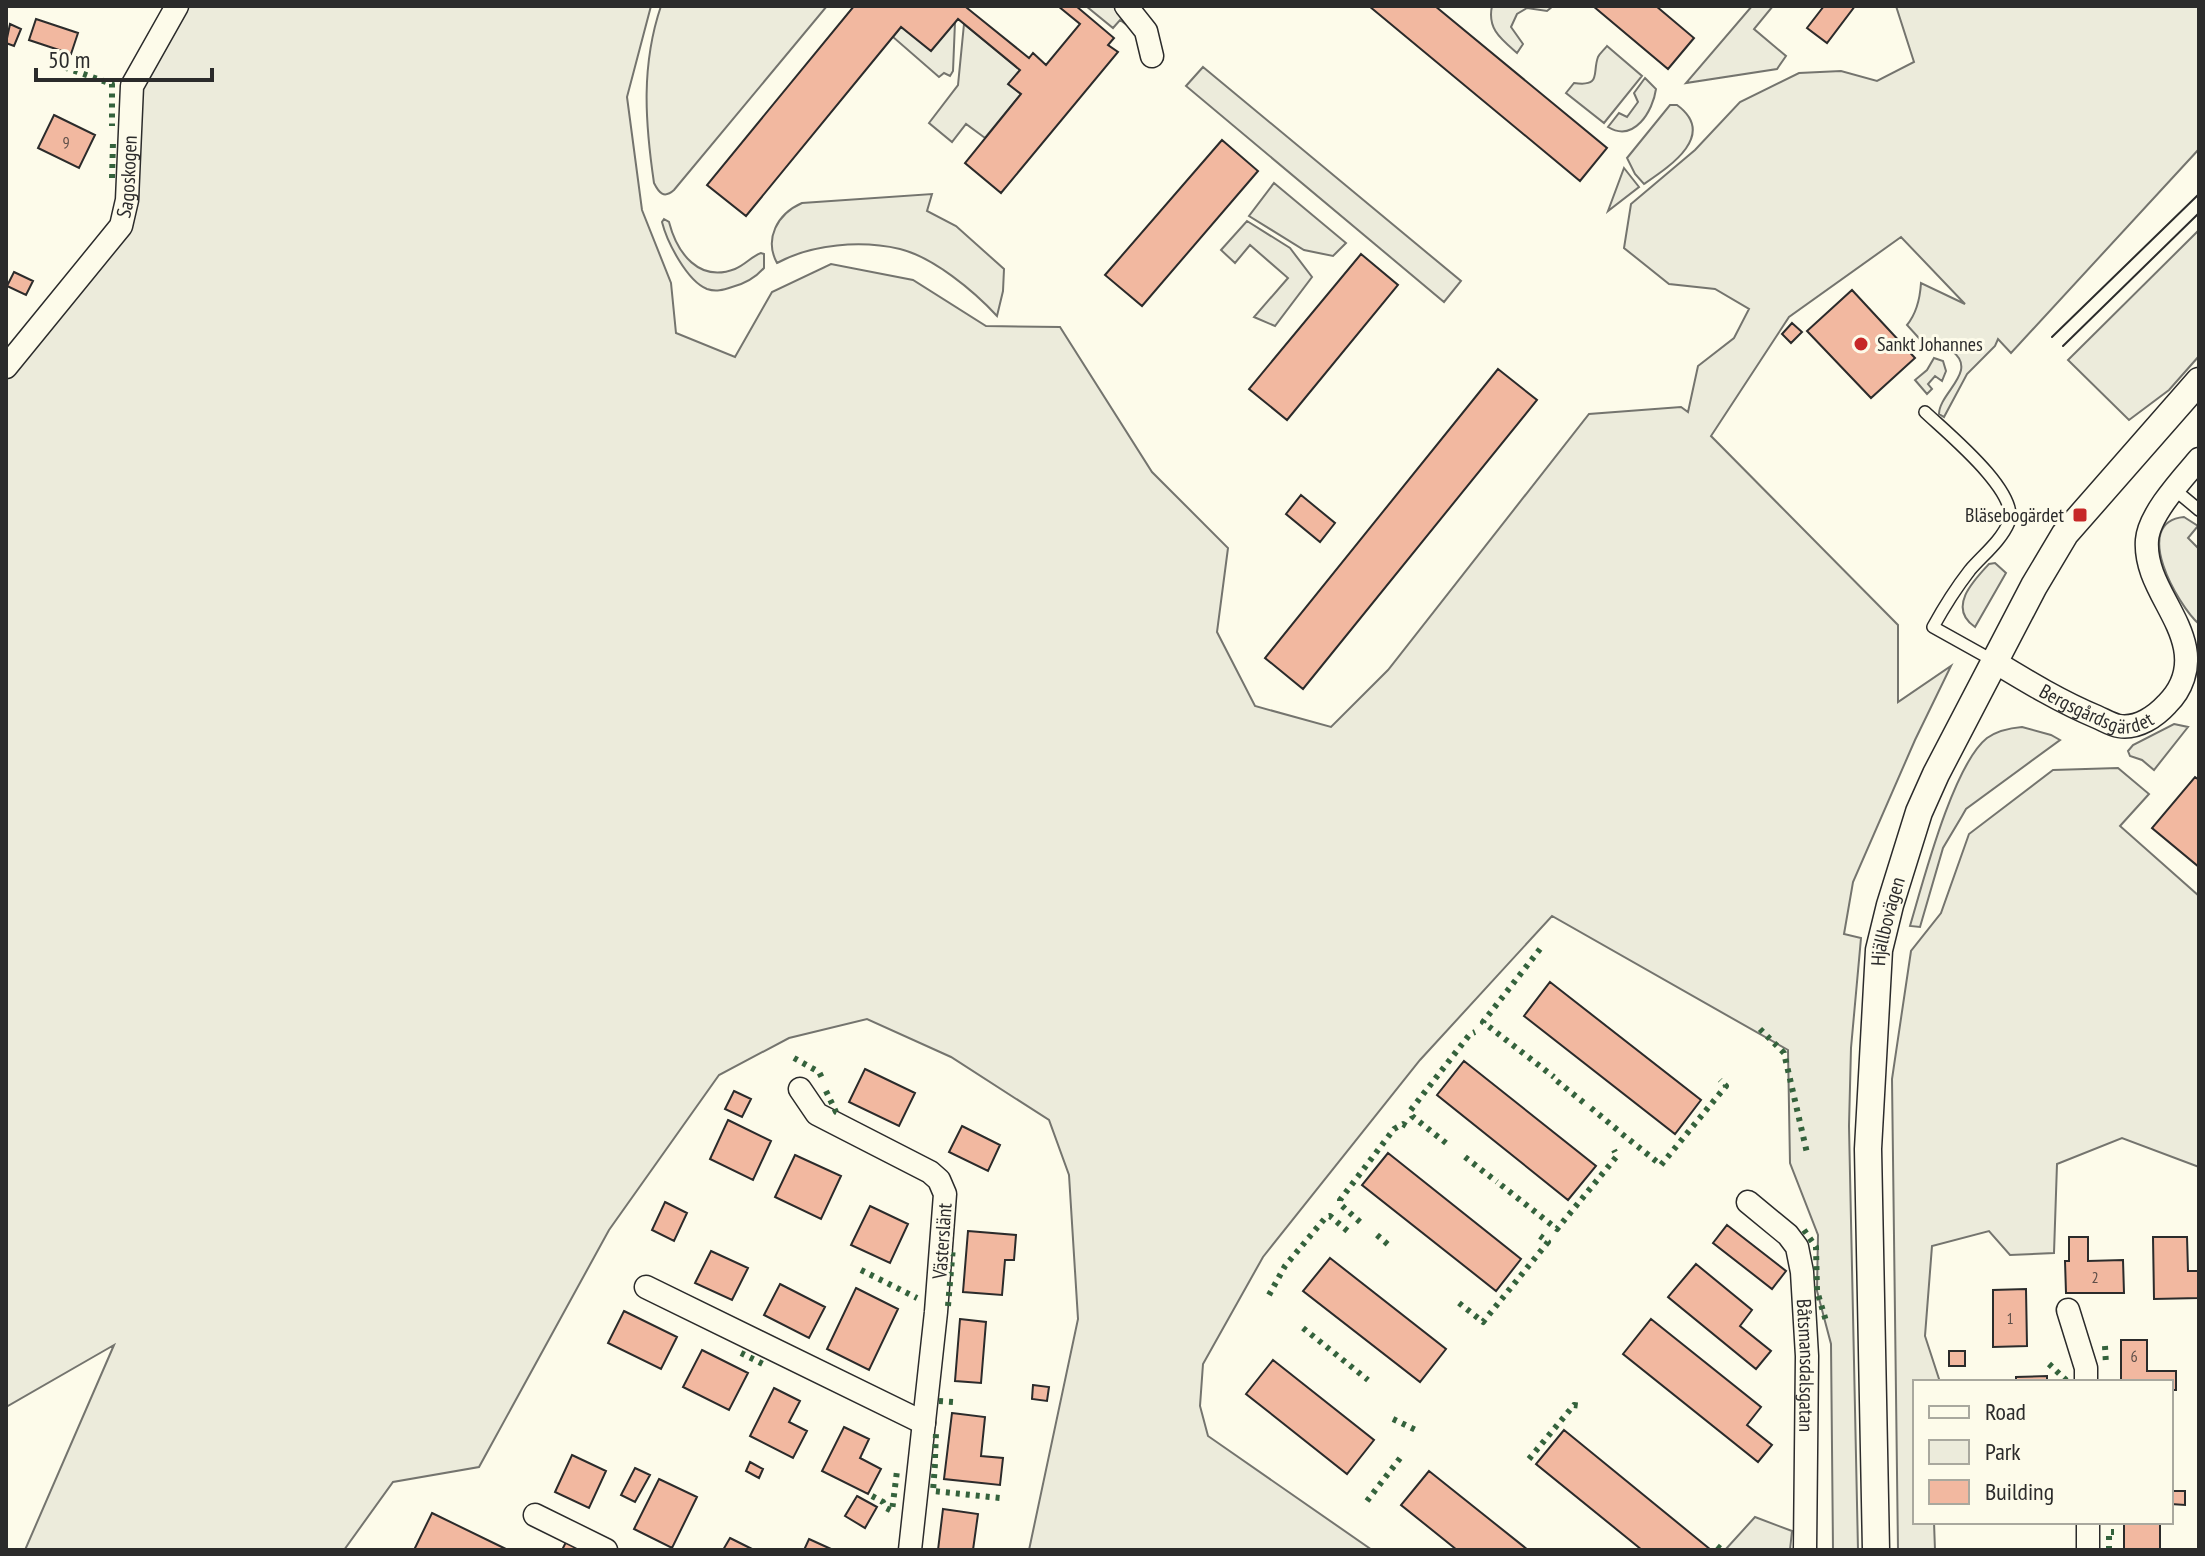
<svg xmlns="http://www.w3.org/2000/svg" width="2205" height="1556" font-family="'PT Sans Narrow',sans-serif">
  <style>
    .green { fill: #ecebdb; stroke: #74746e; stroke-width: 2 }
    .building { fill: #f2b8a0; stroke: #2b2b2b; stroke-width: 2 }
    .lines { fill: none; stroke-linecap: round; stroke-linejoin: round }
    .service-casing { stroke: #2b2b2b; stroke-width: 14 }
    .minor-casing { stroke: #2b2b2b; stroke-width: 25 }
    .tertiary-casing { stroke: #2b2b2b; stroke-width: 29 }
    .service { stroke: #fdfbea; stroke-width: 11 }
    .minor { stroke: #fdfbea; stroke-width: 22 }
    .tertiary { stroke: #fdfbea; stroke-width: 26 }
    .tram { stroke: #2b2b2b; stroke-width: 2 }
    .hedge { stroke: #34623c; stroke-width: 6; stroke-dasharray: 4 6; stroke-linecap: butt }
    .poi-dot { fill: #c62828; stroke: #fdfbea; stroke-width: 3 }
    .labels { text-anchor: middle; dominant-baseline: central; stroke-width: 6; stroke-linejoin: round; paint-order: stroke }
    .number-label { font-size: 16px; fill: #5d4e48 }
    .street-label { font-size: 20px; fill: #2b2b2b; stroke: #fdfbea }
    .poi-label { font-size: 20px; fill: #2b2b2b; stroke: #fdfbea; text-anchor: start }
  </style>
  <rect width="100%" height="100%" fill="#fdfbea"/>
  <!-- green -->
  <path class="green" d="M186,6H651L627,97L642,210L671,283L676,333L735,357L772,292L831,264L913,280L986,326L1060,327L1152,472L1228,548L1217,632L1255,706L1331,727L1388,670L1589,414L1681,407L1688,412L1698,366L1734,338L1749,309L1715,289L1669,284L1624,248L1631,204L1695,150L1740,102L1799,73L1841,71L1877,81L1914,62L1896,6H2199V149L2011,353L1998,339L1995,346L1967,374L1944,417L1939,414C1939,393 1979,371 1952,351C1943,344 1936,344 1927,347L1907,325C1916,314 1920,299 1921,283L1965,304L1901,237L1789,317L1711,436L1898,625V702L1951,666L1915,740L1853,882L1844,934L1861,938L1851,1048L1849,1126L1858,1550H1833L1831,1344L1817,1291L1818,1235L1790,1163L1788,1050L1552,916L1420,1060L1263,1257L1203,1364L1200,1406L1208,1436L1372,1550H1029L1078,1319L1069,1175L1049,1120L951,1057L867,1019L789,1038L719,1075L609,1230L479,1467L393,1482L344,1550H25L114,1345L6,1407V377L124,236L137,94Z
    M661,6H827L674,190C664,199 659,193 654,183C645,122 641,65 661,6Z
    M1086,6H1113L1134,25L1135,31L1120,20L1113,28Z
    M1492,6H1553L1547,11L1527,8L1517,14L1511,27L1523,44L1517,53C1501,39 1487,29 1492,6Z
    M1752,6H1773L1754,29L1786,56L1777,69L1686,83Z
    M955,22L953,71L950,76L944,73L939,77L893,37L901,27Z
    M964,24L1020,70L1009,84L1021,94L985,138L966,124L952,142L929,123L958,85Z
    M1607,46L1642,76L1604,123L1566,93L1574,83C1602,87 1592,73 1598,57C1600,53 1604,50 1607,46Z
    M1203,67L1461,281L1444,302L1186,86Z
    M1645,78L1656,89C1653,111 1634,143 1608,127L1619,113L1627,117L1638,102L1634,93Z
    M1670,105H1677C1718,135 1669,167 1644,184L1635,174L1627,158Z
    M1624,168L1639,187L1608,211Z
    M1274,183L1346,243L1333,256L1304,250L1249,216Z
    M932,194L927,211L956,226L1004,269L1003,291L997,316C974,291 933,257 900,249C861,240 812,244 777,263C764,239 777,214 802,203Z
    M664,219L669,222C677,253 699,283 735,269C745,265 752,256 761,253L764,254V268C756,277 744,284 732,287C723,290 716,292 707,289C687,281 667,242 662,222Z
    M1247,221L1290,248L1312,277L1275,326L1254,317L1288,278L1250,245L1235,263L1221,250Z
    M2199,230V356L2169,390L2129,420L2068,360Z
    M1934,358L1943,361L1946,371L1942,381L1935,376L1928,384L1932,389L1927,394L1915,380L1927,370Z
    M2184,517L2198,526L2188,538L2199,549V624C2178,606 2130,522 2184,517Z
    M1995,563L2006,573L1975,627C1947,608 1973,581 1989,564Z
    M2174,724L2188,727L2154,770L2142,760L2130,756L2128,751L2133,745Z
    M2022,727L2051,735L2060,740L1966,809L1962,816L1943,848L1920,927L1910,926C1923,882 1953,765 1987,738C1997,731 2010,728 2022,727Z
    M2118,768L2149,794L2120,826L2199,896V1167L2122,1138L2057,1164L2054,1253L2010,1255L1989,1231L1932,1246L1925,1336L1940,1382H1915V1522H1934L1935,1550H1898L1892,1079L1911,951L1941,913L1969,834L2053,770Z
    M1755,1517L1792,1531L1790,1550H1725Z"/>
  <!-- building -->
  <path class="building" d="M854,6H969L967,8L1029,58L1033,53L1046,65L1080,24L1058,6H1076L1114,38L1108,45L1118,52L1001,193L965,163L1021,94L1008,84L1020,70L958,19L931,51L901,27L746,216L707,185Z
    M1369,6H1435L1607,148L1580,181Z
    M1593,6H1656L1694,38L1668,69Z
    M1824,6H1855L1827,43L1807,28Z
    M36,19L78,33L71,54L29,40Z
    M10,24L21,29L14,46L6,43Z
    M54,115L95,135L79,168L38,148Z
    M1222,140L1258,171L1142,306L1105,275Z
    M1361,254L1398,285L1287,420L1249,389Z
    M14,272L33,281L26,295L7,286Z
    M1852,290L1915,358L1871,398L1807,331Z
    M1792,323L1802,332L1791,343L1782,334Z
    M1498,369L1537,400L1303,689L1265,658Z
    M1301,495L1335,523L1320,542L1286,514Z
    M2195,777L2199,780V867L2152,828Z
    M1550,982L1701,1100L1675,1134L1524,1016Z
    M1464,1061L1596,1166L1568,1200L1437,1095Z
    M865,1069L915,1093L899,1126L849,1102Z
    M734,1091L751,1099L742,1117L725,1109Z
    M728,1120L771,1141L753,1180L710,1159Z
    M962,1126L1000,1145L988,1171L949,1152Z
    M1388,1153L1521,1259L1496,1291L1362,1185Z
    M795,1155L841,1176L821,1219L775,1197Z
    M665,1202L687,1213L674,1241L652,1230Z
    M870,1206L908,1224L890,1263L851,1245Z
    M1727,1225L1786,1271L1772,1289L1713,1243Z
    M968,1231L1016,1235L1014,1260H1005L1002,1295L963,1292Z
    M2069,1237H2088V1261L2123,1260L2124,1293H2066L2065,1261H2069Z
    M2153,1237H2187L2188,1271H2199V1298L2154,1299Z
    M711,1251L748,1268L732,1300L695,1283Z
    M1330,1258L1446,1349L1420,1382L1303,1291Z
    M1696,1264L1752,1310L1740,1326L1771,1351L1756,1369L1668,1297Z
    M780,1284L825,1307L809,1338L764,1315Z
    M856,1288L898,1309L869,1370L827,1349Z
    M2026,1289L2027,1346L1993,1347V1290Z
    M624,1311L677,1337L661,1369L608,1343Z
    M960,1319L986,1322L981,1383L955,1381Z
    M1651,1319L1761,1407L1747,1425L1772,1445L1758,1462L1623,1354Z
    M2121,1340H2147V1371H2176V1390H2171V1382H2121Z
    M702,1350L748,1373L729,1410L683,1387Z
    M1949,1351H1965V1366H1949Z
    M1273,1360L1374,1440L1347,1474L1246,1394Z
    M2047,1376V1382H2016V1377Z
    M1033,1385L1049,1387L1047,1401L1032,1399Z
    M774,1388L800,1401L789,1422L807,1431L793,1458L750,1436Z
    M952,1413L985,1417L981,1456L1003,1458L1000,1485L944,1479Z
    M844,1427L869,1439L860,1458L881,1469L868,1494L822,1471Z
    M1564,1430L1711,1550H1642L1536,1464Z
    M572,1455L606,1471L589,1508L555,1492Z
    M750,1462L763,1469L759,1478L746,1471Z
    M635,1468L650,1475L635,1502L621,1495Z
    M1429,1471L1528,1550H1457L1401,1505Z
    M659,1479L697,1497L672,1548L634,1529Z
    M2171,1491H2185V1505L2171,1504Z
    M857,1496L877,1507L865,1528L845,1516Z
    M943,1509L978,1514L973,1550H938Z
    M432,1513L508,1550H414Z
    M2124,1522H2160V1550H2124Z
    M730,1538L754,1550H723Z
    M809,1539L831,1549V1550H804Z
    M566,1542L582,1550H562Z"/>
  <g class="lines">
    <defs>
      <path id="service" d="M1925,412C1946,432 2020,492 2009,522C2001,541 1983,555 1970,570C1956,588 1944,607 1933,627L1994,661
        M2175,490L2199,510"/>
      <g id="minor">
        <path d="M1126,6L1146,31L1152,56"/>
        <path id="s1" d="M6,367L121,226L127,200L132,86L177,6"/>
        <path id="s2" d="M1995,662C2028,682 2061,702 2097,717C2104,720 2112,725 2119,726C2138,729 2156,716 2167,704C2182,689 2189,669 2185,648C2178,611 2144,580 2147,540C2149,514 2183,478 2199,459"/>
        <path d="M800,1089L817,1114L930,1172L939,1180L945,1194L936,1312L910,1550"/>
        <path id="s3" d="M1748,1202L1788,1235L1797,1247L1802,1272L1807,1356L1805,1550"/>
        <path d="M646,1287L924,1423"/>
        <path d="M2068,1310L2086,1368V1382"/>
        <path d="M535,1515L606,1550"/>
        <path d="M2088,1522V1550"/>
      </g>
      <g id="tertiary">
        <path id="s4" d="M1876,1550L1868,1149L1879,950L1890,905L1919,812L1936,774L2034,586L2065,534L2199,381"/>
      </g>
    </defs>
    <!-- service casing -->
    <use href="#service" class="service-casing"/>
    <!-- minor casing -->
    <use href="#minor" class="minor-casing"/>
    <!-- tertiary casing -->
    <use href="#tertiary" class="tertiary-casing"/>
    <!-- service -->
    <use href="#service" class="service"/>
    <!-- minor -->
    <use href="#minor" class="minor"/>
    <!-- tertiary -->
    <use href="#tertiary" class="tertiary"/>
    <!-- tram -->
    <path class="tram" d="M2052,337L2199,194
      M2063,346L2199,213"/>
    <!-- hedge -->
    <path class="hedge" d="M55,64L112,84V126
      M112,178L113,142
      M1540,949L1483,1022L1554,1077
      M1760,1029L1784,1053L1807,1153
      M794,1058L819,1072L823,1080
      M1557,1081L1588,1106
      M826,1091L836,1112L840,1114
      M1591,1108L1620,1132
      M1622,1134L1661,1165L1726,1086L1720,1080
      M1446,1143L1412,1116L1410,1111L1470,1034L1475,1032
      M1465,1157L1497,1182
      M1501,1185L1557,1229L1617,1156L1614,1150
      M1360,1222L1340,1204V1200L1394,1129L1403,1124L1408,1127
      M1804,1230L1816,1247L1817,1291L1826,1321
      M1377,1235L1392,1248
      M861,1270L917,1298
      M1269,1295L1285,1266L1326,1217L1330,1216L1351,1234
      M1459,1303L1483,1322L1548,1242L1540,1236
      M948,1306L953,1247
      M1303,1328L1368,1380
      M2105,1346L2106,1365
      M741,1353L767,1366
      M2049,1364L2068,1382
      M939,1401L953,1402
      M1393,1419L1420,1432
      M935,1458L936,1433
      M1529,1459L1574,1405L1582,1406
      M935,1464L933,1491L1000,1498
      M872,1496L883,1502L886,1508L892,1511L897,1471
      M1367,1501L1401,1457
      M1717,1546L1722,1550
      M2109,1550V1532H2114"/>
  </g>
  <!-- markers -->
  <g class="poi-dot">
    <circle cx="1861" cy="344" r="8"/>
    <rect x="2072" y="507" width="16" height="16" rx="4"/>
  </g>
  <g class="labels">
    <!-- number labels -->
    <g class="number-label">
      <text x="66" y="142">9</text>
      <text x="2095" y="1277">2</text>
      <text x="2010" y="1318">1</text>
      <text x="2134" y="1356">6</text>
    </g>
    <!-- street labels -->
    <g class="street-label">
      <text stroke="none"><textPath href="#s1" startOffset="232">Sagoskogen</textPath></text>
      <text stroke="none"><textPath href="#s2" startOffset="114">Bergsgårdsgärdet</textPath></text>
      <text stroke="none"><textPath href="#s4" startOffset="630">Hjällbovägen</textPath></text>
      <text transform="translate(942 1241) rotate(-86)">Västerslänt</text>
      <text stroke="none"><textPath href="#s3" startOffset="186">Båtsmansdalsgatan</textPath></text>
    </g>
    <!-- poi labels -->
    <g class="poi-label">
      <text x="1877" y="344">Sankt Johannes</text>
      <text x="2064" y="515" text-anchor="end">Bläsebogärdet</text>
    </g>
  </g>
  <!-- border -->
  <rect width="2205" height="1556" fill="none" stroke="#2b2b2b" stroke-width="16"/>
  <!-- legend -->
  <rect x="1913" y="1380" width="260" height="144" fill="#fdfbea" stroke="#a9a89e" stroke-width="2"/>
  <rect x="1929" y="1406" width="40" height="12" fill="#fdfbea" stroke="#a9a89e" stroke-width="2"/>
  <text x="1985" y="1420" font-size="24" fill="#2b2b2b">Road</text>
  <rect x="1929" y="1440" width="40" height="24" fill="#ecebdb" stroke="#a9a89e" stroke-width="2"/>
  <text x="1985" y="1460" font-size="24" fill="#2b2b2b">Park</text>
  <rect x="1929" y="1480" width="40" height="24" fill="#f2b8a0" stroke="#a9a89e" stroke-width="2"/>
  <text x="1985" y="1500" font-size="24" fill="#2b2b2b">Building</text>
  <!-- scale -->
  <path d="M36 68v12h176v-12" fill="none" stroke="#2b2b2b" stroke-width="4"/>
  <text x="48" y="68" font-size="24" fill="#2b2b2b" stroke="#fdfbea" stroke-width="6" paint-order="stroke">50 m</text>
</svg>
